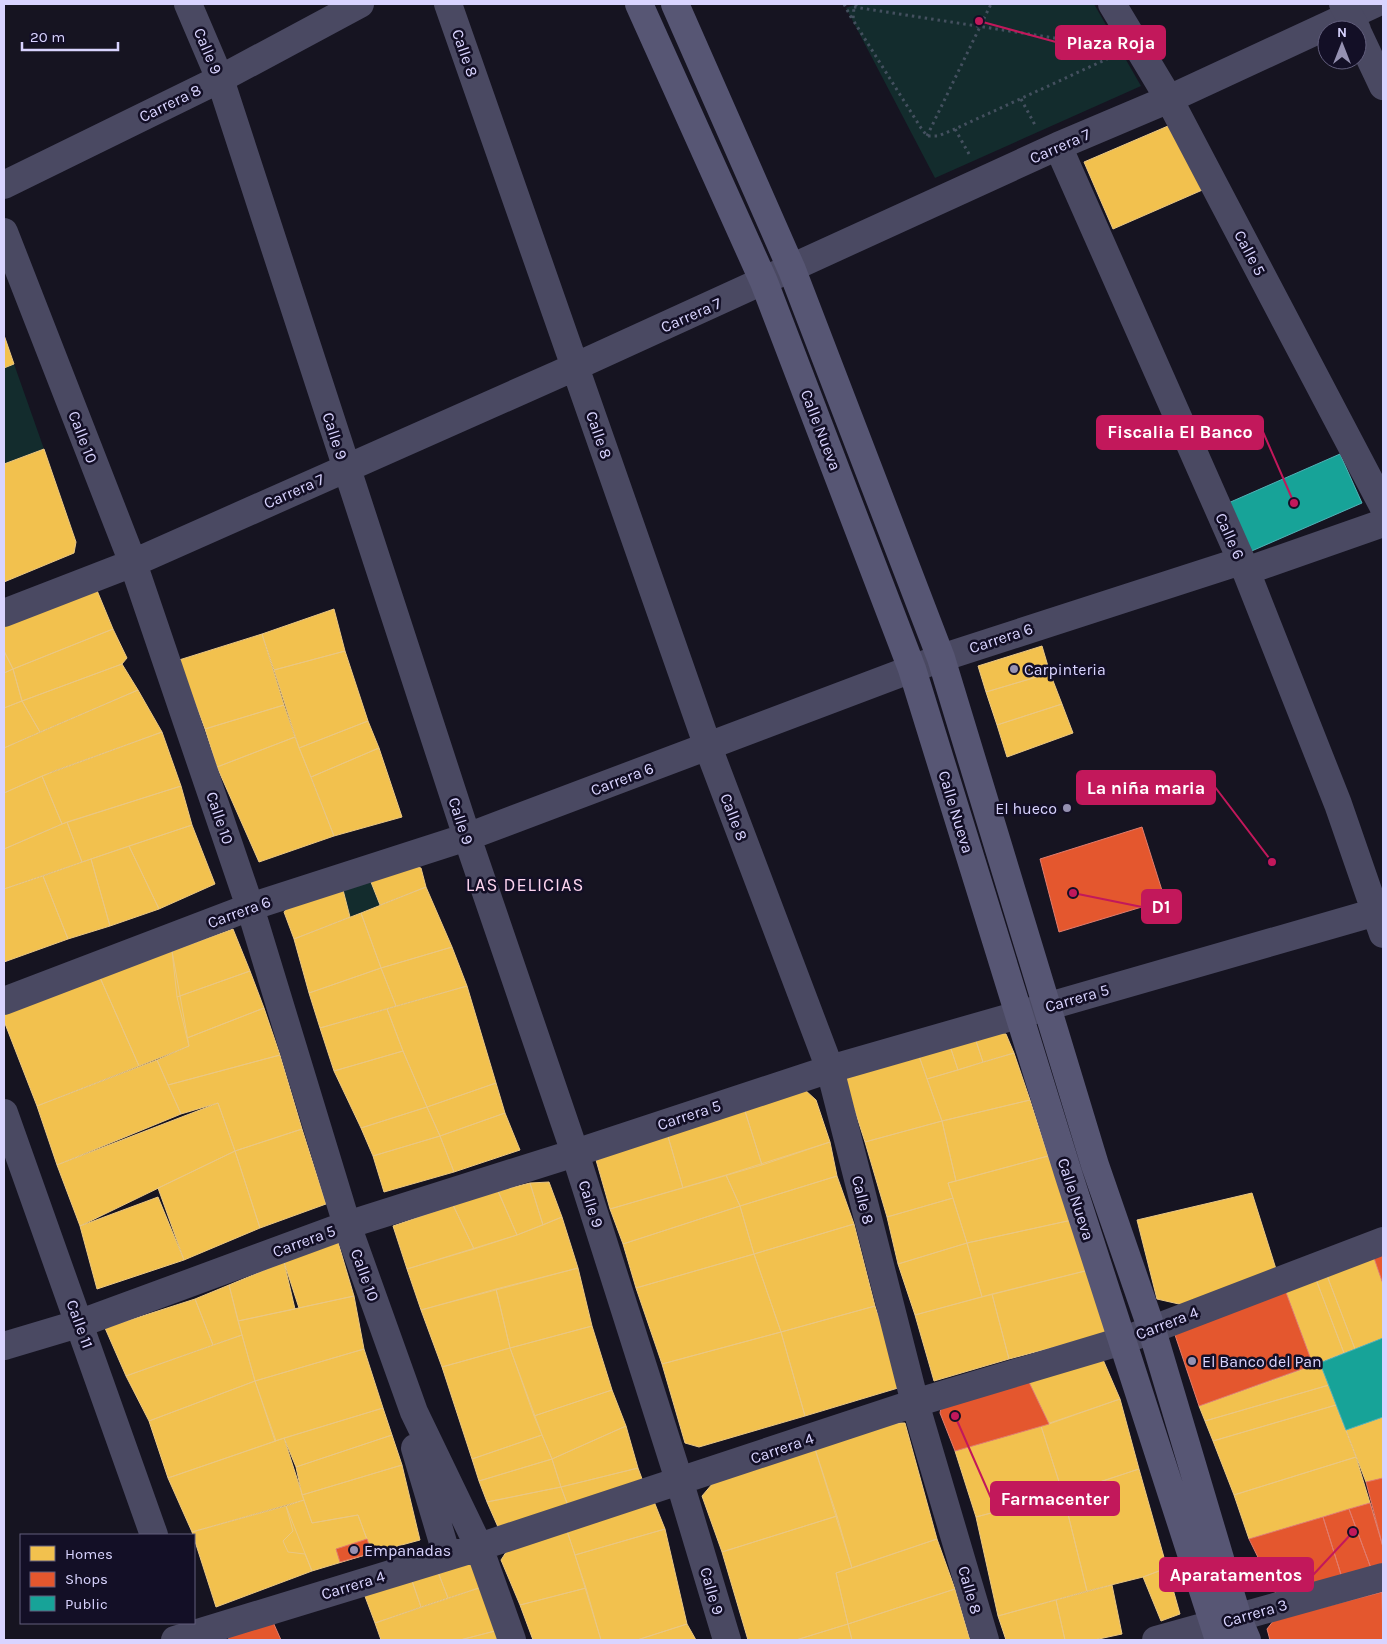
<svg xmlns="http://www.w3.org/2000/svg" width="1387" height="1644" font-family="Karla,sans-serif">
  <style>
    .green { fill: #132c2d }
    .homes { fill: #f2c14e; stroke: #eac783 }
    .shops { fill: #e4572e; stroke: #e17c6d }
    .public { fill: #17a398; stroke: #51b2b7 }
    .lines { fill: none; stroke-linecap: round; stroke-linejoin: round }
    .path { stroke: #44505f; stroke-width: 3; stroke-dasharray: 2.5 4; stroke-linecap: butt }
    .minor { stroke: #4a4962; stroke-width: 28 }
    .tertiary { stroke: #4a4962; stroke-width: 28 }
    .secondary { stroke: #575674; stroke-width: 28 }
    .poi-dot { fill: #9591b1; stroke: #130f26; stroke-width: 2 }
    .labels { text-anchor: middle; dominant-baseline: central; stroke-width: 5; stroke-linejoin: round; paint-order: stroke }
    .street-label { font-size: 16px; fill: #d9d4ff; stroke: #130f26 }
    .poi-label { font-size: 16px; fill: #d9d4ff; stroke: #130f26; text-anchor: start }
    .neighbourhood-label { font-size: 18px; letter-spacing: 1px; fill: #ffd6f0; stroke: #130f26 }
    .leader { fill: none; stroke: #c2185b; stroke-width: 2 }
    .callout-dot { fill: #c2185b; stroke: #130f26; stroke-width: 2 }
    .callout { fill: #c2185b; stroke: #c2185b; stroke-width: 2 }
    .callout-label { font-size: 18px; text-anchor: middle; font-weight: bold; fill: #fff }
  </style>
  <rect width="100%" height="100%" fill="#161421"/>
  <!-- green -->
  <path class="green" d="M857,4H1094L1141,86L935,178L846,8Z
    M14,364L44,449L4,464V368Z
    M369,877L380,905L350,917L342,886Z"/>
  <!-- homes -->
  <path class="homes" d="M1175,123L1207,188L1113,229L1084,162Z
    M4,335L14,364L4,368Z
    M44,449L76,542L74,553L4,582V464Z
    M96,588L113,629L13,669L4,651V622Z
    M334,609L345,651L274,670L262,634Z
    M113,629L127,658L122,664L22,701L13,669Z
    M262,634L284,705L205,729L179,660Z
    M1042,646L1050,673L986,692L978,666Z
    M4,651L13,669L4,673Z
    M345,651L368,721L299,748L274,670Z
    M122,664L138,690L40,732L22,701Z
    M13,669L22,701L4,708V673Z
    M1050,673L1062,704L997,725L986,692Z
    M138,690L162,732L54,771L4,793V748Z
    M22,701L40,732L4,748V708Z
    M1062,704L1073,733L1007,757L997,725Z
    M284,705L295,737L217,767L205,729Z
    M368,721L379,748L311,777L299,748Z
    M162,732L181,786L62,824L42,776Z
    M295,737L334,836L259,862L217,767Z
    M379,748L402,817L334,836L311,777Z
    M42,776L62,824L4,849V793Z
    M181,786L192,825L82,862L67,822Z
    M67,822L82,862L4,889V849Z
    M192,825L215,884L159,909L129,846Z
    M129,846L159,909L110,926L91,859Z
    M91,859L110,926L68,939L43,876Z
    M408,865L421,868L426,887L380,905L369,877Z
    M43,876L68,939L4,962V889Z
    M342,886L350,917L294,939L284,912L293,901Z
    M426,887L452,947L381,968L361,913Z
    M361,913L381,968L309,993L294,939Z
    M233,929L250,971L177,997L172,951Z
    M452,947L467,986L396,1006L381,968Z
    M172,951L189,1046L139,1066L98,973Z
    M381,968L396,1006L320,1028L309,993Z
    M250,971L264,1008L187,1038L177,997Z
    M98,973L139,1066L37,1106L4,1021V1009Z
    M467,986L496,1083L427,1107L403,1051L387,1009Z
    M264,1008L280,1055L168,1085L157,1060L189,1046L187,1038Z
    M387,1009L403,1051L334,1071L320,1028Z
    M989,1033L1006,1034L1014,1053L983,1062L975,1038Z
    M975,1038L983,1062L958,1070L950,1046Z
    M950,1046L958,1070L927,1079L919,1056Z
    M403,1051L427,1107L361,1128L334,1071Z
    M1014,1053L1030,1100L942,1121L927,1079Z
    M280,1055L302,1129L235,1151L218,1103L181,1114L168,1085Z
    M919,1056L942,1121L865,1142L844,1077Z
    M157,1060L181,1114L57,1165L37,1106Z
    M496,1083L505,1113L440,1136L427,1107Z
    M804,1089L816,1100L830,1142L762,1165L744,1108Z
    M1030,1100L1048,1156L956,1181L942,1121Z
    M218,1103L235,1151L80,1226L57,1165Z
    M427,1107L440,1136L373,1156L361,1128Z
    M744,1108L762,1165L683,1188L667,1133Z
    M505,1113L520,1150L454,1172L440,1136Z
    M942,1121L956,1181L948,1183L953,1198L887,1217L865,1142Z
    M302,1129L326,1204L260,1228L235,1151Z
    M667,1133L683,1188L610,1209L596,1160Z
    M440,1136L454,1172L384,1192L373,1156Z
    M830,1142L837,1176L740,1206L726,1175Z
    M235,1151L260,1228L184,1260L158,1188Z
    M1048,1156L1072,1220L967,1243L948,1183Z
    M726,1175L740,1206L623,1244L610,1209Z
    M837,1176L854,1224L754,1254L740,1206Z
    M549,1182L562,1217L543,1225L530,1183Z
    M530,1183L543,1225L517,1235L498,1191Z
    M498,1191L517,1235L474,1249L453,1205Z
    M1252,1193L1276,1269L1192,1307L1157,1299L1137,1220Z
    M158,1197L184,1260L97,1289L80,1226Z
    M953,1198L967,1243L898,1264L887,1217Z
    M453,1205L474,1249L407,1269L393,1226Z
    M740,1206L754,1254L636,1288L623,1244Z
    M562,1217L578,1268L421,1310L407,1269L517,1235Z
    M1072,1220L1089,1270L982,1297L967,1243Z
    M854,1224L875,1306L781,1332L754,1254Z
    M338,1242L354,1296L299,1308L284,1262Z
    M967,1243L982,1297L915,1315L898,1264Z
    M754,1254L781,1332L662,1364L636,1288Z
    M1373,1255L1383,1284V1338L1355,1349L1326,1273Z
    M284,1262L295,1309L238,1321L229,1285Z
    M578,1268L592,1326L510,1348L496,1289Z
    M1089,1270L1107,1333L1009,1359L992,1294Z
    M1326,1273L1355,1349L1344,1353L1315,1277Z
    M1315,1277L1344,1353L1313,1365L1284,1287Z
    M229,1285L242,1335L213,1345L195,1299Z
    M496,1289L510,1348L442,1367L421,1310Z
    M992,1294L1009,1359L934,1381L915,1315Z
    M354,1296L364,1349L255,1381L238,1321Z
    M195,1299L213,1345L126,1376L105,1328Z
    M875,1306L899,1377L898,1388L805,1416L781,1332Z
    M592,1326L612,1390L534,1416L510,1348Z
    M781,1332L805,1416L699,1447L685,1443L662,1364Z
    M242,1335L255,1381L149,1421L126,1376Z
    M510,1348L542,1435L472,1459L442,1367Z
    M364,1349L383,1408L275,1441L255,1381Z
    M1101,1355L1120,1399L1049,1424L1027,1378Z
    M1320,1363L1329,1385L1205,1421L1199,1406Z
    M255,1381L276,1441L168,1478L149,1421Z
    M1329,1385L1336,1405L1213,1441L1205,1421Z
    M612,1390L626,1426L552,1459L534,1416Z
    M1120,1399L1139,1469L1063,1494L1041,1426Z
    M1336,1405L1356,1457L1234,1495L1213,1441Z
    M383,1408L392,1435L296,1467L284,1438Z
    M1383,1417V1478L1366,1482L1346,1430Z
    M890,1423H905L937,1539L852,1568L815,1449Z
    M626,1426L638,1468L561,1487L552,1459Z
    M1041,1426L1063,1494L976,1517L955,1451Z
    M392,1435L402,1465L302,1495L296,1467Z
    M542,1435L552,1459L479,1481L472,1459Z
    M284,1438L304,1500L192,1532L168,1478Z
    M815,1449L837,1516L722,1552L702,1496L713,1483Z
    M1356,1457L1370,1503L1249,1539L1234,1495Z
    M552,1459L561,1487L487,1502L479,1481Z
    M402,1465L420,1540L372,1553L358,1515L312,1523L302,1495Z
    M638,1468L645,1487L568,1506L561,1487Z
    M1139,1469L1167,1568L1143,1577L1087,1591L1063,1494Z
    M561,1487L568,1506L498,1527L487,1502Z
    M1063,1494L1087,1591L998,1616L976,1517Z
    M653,1499L665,1529L575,1555L566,1528Z
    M304,1500L312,1523L358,1515L372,1553L312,1571L305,1554L288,1552L283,1541L293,1531L286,1506Z
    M1370,1503L1383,1547V1566L1343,1581L1323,1517Z
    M286,1506L312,1571L216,1607L192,1532Z
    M837,1516L852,1568L836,1573L848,1624L796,1640H748L722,1552Z
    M566,1528L586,1588L520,1605L501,1560L510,1546Z
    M665,1529L687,1624L637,1640H601L575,1555Z
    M937,1539L955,1589L848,1624L836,1573Z
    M473,1561L482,1587L448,1598L436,1567Z
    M436,1567L448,1598L421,1607L410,1575Z
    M1167,1568L1180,1614L1161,1621L1143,1577Z
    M410,1575L421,1607L375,1623L363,1591Z
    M1112,1585L1122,1634L1094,1640H1065L1056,1600Z
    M482,1587L495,1631L460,1640H381L375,1623Z
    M586,1588L601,1640H533L520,1605Z
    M955,1589L970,1640H852L848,1624Z
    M1056,1600L1065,1640H1006L998,1616Z
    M687,1624L696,1640H637Z
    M848,1624L852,1640H796Z
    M495,1631L497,1640H460Z"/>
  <!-- shops -->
  <path class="shops" d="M1142,827L1165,900L1059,932L1040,859Z
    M1383,1250V1284L1373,1255Z
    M1284,1287L1313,1365L1199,1406L1173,1329Z
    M1027,1378L1049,1424L955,1451L940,1413L942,1403Z
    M1383,1478V1547L1366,1482Z
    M1370,1503L1383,1547V1567L1372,1571L1349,1509Z
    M1349,1509L1372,1571L1343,1581L1323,1517Z
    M1323,1517L1343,1581L1277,1596L1249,1539Z
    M367,1539L372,1553L340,1562L336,1549Z
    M1382,1592L1383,1640H1270L1267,1629L1274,1620Z
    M273,1622L281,1640H228L231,1634Z"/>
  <!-- public -->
  <path class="public" d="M1340,454L1362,503L1247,553L1226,504Z
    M1383,1338V1417L1346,1430L1320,1363Z"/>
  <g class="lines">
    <!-- path -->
    <path class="path" d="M844,4L852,19
      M857,4L854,7L853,20L921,128L927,136H938L955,129
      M854,7L1100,45
      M1021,99L1035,125
      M927,136L991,4
      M969,154L955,129L1109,58"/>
    <!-- minor -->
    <path class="minor" d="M188,4L220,79L467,837L575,1153L680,1483L727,1640
      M448,4L708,747L830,1069L915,1403L985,1640
      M1112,4L1169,99L1383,506
      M1058,146L1246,571L1338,804L1383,934
      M4,185L220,79L360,4
      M4,232L133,563L250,907L347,1225L414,1412L479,1547L512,1640
      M1246,571L1383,523
      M4,613L133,563L559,374L1058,146L1169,99L1374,4
      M4,1001L250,907L467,837L941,658L1241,561
      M4,1113L154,1535
      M4,1346L81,1323L347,1225L575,1153L830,1069L1383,910
      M415,1448L447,1556
      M175,1640L479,1547L915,1403L1122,1341"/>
    <!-- tertiary -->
    <path class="tertiary" d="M1343,4L1357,30
      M1357,31L1383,86
      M1122,1341L1383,1241
      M1156,1640L1383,1577"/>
    <!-- secondary -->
    <path class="secondary" d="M639,4L764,282L912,669L1068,1173L1219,1640
      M675,4L792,270L941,658L1095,1165L1152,1330L1238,1619L1247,1640"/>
  </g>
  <!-- markers -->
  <g class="poi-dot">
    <circle cx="1014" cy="669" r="5"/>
    <circle cx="1067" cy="808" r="5"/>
    <circle cx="1192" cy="1361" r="5"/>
    <circle cx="354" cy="1550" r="5"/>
  </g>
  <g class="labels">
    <!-- street labels -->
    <g class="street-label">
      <text transform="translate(208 51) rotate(67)">Calle 9</text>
      <text transform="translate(465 53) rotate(71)">Calle 8</text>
      <text transform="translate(170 103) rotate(-26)">Carrera 8</text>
      <text transform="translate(1060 146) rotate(-24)">Carrera 7</text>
      <text transform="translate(1250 253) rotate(62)">Calle 5</text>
      <text transform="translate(691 315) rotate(-24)">Carrera 7</text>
      <text transform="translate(821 430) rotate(69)">Calle Nueva</text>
      <text transform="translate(599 435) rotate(71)">Calle 8</text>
      <text transform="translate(335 436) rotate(72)">Calle 9</text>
      <text transform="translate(83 437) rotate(69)">Calle 10</text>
      <text transform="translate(294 491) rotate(-24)">Carrera 7</text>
      <text transform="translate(1230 536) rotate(66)">Calle 6</text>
      <text transform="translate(1001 638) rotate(-18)">Carrera 6</text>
      <text transform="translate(622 779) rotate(-21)">Carrera 6</text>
      <text transform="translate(956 812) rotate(73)">Calle Nueva</text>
      <text transform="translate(734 817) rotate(69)">Calle 8</text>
      <text transform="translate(220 818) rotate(71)">Calle 10</text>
      <text transform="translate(461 821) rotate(72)">Calle 9</text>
      <text transform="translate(239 912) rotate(-20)">Carrera 6</text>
      <text transform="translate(1077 998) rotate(-16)">Carrera 5</text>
      <text transform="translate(689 1115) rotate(-18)">Carrera 5</text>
      <text transform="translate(1076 1199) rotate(72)">Calle Nueva</text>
      <text transform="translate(863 1200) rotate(76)">Calle 8</text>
      <text transform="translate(591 1204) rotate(72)">Calle 9</text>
      <text transform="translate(304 1241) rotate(-20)">Carrera 5</text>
      <text transform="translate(365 1275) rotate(70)">Calle 10</text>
      <text transform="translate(1167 1323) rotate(-21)">Carrera 4</text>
      <text transform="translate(80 1324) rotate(70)">Calle 11</text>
      <text transform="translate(782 1448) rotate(-19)">Carrera 4</text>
      <text transform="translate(353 1585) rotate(-17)">Carrera 4</text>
      <text transform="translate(970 1590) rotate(74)">Calle 8</text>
      <text transform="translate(712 1591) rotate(74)">Calle 9</text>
      <text transform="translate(1255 1613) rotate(-16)">Carrera 3</text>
    </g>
    <!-- poi labels -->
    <g class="poi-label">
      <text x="1024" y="669">Carpinteria</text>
      <text x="1057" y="808" text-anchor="end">El hueco</text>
      <text x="1202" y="1361">El Banco del Pan</text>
      <text x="364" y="1550">Empanadas</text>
    </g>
    <!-- neighbourhood labels -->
    <g class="neighbourhood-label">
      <text x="525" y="885">LAS DELICIAS</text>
    </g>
  </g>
  <!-- callouts -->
  <path class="leader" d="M979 21L1056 42M1294 503L1263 432M1272 862L1215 787M1073 893L1142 907M955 1416L991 1498M1353 1532L1313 1575"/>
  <g class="callout-dot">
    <circle cx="979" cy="21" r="5"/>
    <circle cx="1294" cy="503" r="5"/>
    <circle cx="1272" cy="862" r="5"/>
    <circle cx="1073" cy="893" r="5"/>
    <circle cx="955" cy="1416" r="5"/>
    <circle cx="1353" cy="1532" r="5"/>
  </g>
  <g class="callout">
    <rect x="1056" y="26" width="109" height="33" rx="5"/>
    <rect x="1097" y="416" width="166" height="33" rx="5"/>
    <rect x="1077" y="771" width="138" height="33" rx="5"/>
    <rect x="1142" y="890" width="39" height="33" rx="5"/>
    <rect x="991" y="1482" width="128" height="33" rx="5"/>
    <rect x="1160" y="1558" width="153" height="33" rx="5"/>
  </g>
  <g class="callout-label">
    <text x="1111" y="49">Plaza Roja</text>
    <text x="1180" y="438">Fiscalia El Banco</text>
    <text x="1146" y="794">La niña maria</text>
    <text x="1161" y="913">D1</text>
    <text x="1055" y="1505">Farmacenter</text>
    <text x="1236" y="1581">Aparatamentos</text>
  </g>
  <!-- border -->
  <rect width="1387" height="1644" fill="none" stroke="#d9d4ff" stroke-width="10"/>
  <!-- legend -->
  <rect x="20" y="1534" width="175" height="90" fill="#130f26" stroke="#625e7d"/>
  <rect x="30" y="1546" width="25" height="15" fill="#f2c14e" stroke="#625e7d"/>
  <text x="65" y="1559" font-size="15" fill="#d9d4ff">Homes</text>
  <rect x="30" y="1572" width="25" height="15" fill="#e4572e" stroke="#625e7d"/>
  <text x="65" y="1584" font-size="15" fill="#d9d4ff">Shops</text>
  <rect x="30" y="1596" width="25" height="15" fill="#17a398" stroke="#625e7d"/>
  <text x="65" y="1609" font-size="15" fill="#d9d4ff">Public</text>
  <!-- north arrow -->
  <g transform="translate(1342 45)"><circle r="24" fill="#130f26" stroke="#625e7d"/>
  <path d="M0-4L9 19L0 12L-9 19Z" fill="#9591b1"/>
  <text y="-8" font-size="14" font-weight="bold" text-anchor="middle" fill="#d9d4ff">N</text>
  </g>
  <!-- scale -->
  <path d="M22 42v8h96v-8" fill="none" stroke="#d9d4ff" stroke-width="2.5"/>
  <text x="30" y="42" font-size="15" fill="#d9d4ff" stroke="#130f26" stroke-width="4" paint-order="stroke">20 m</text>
</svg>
